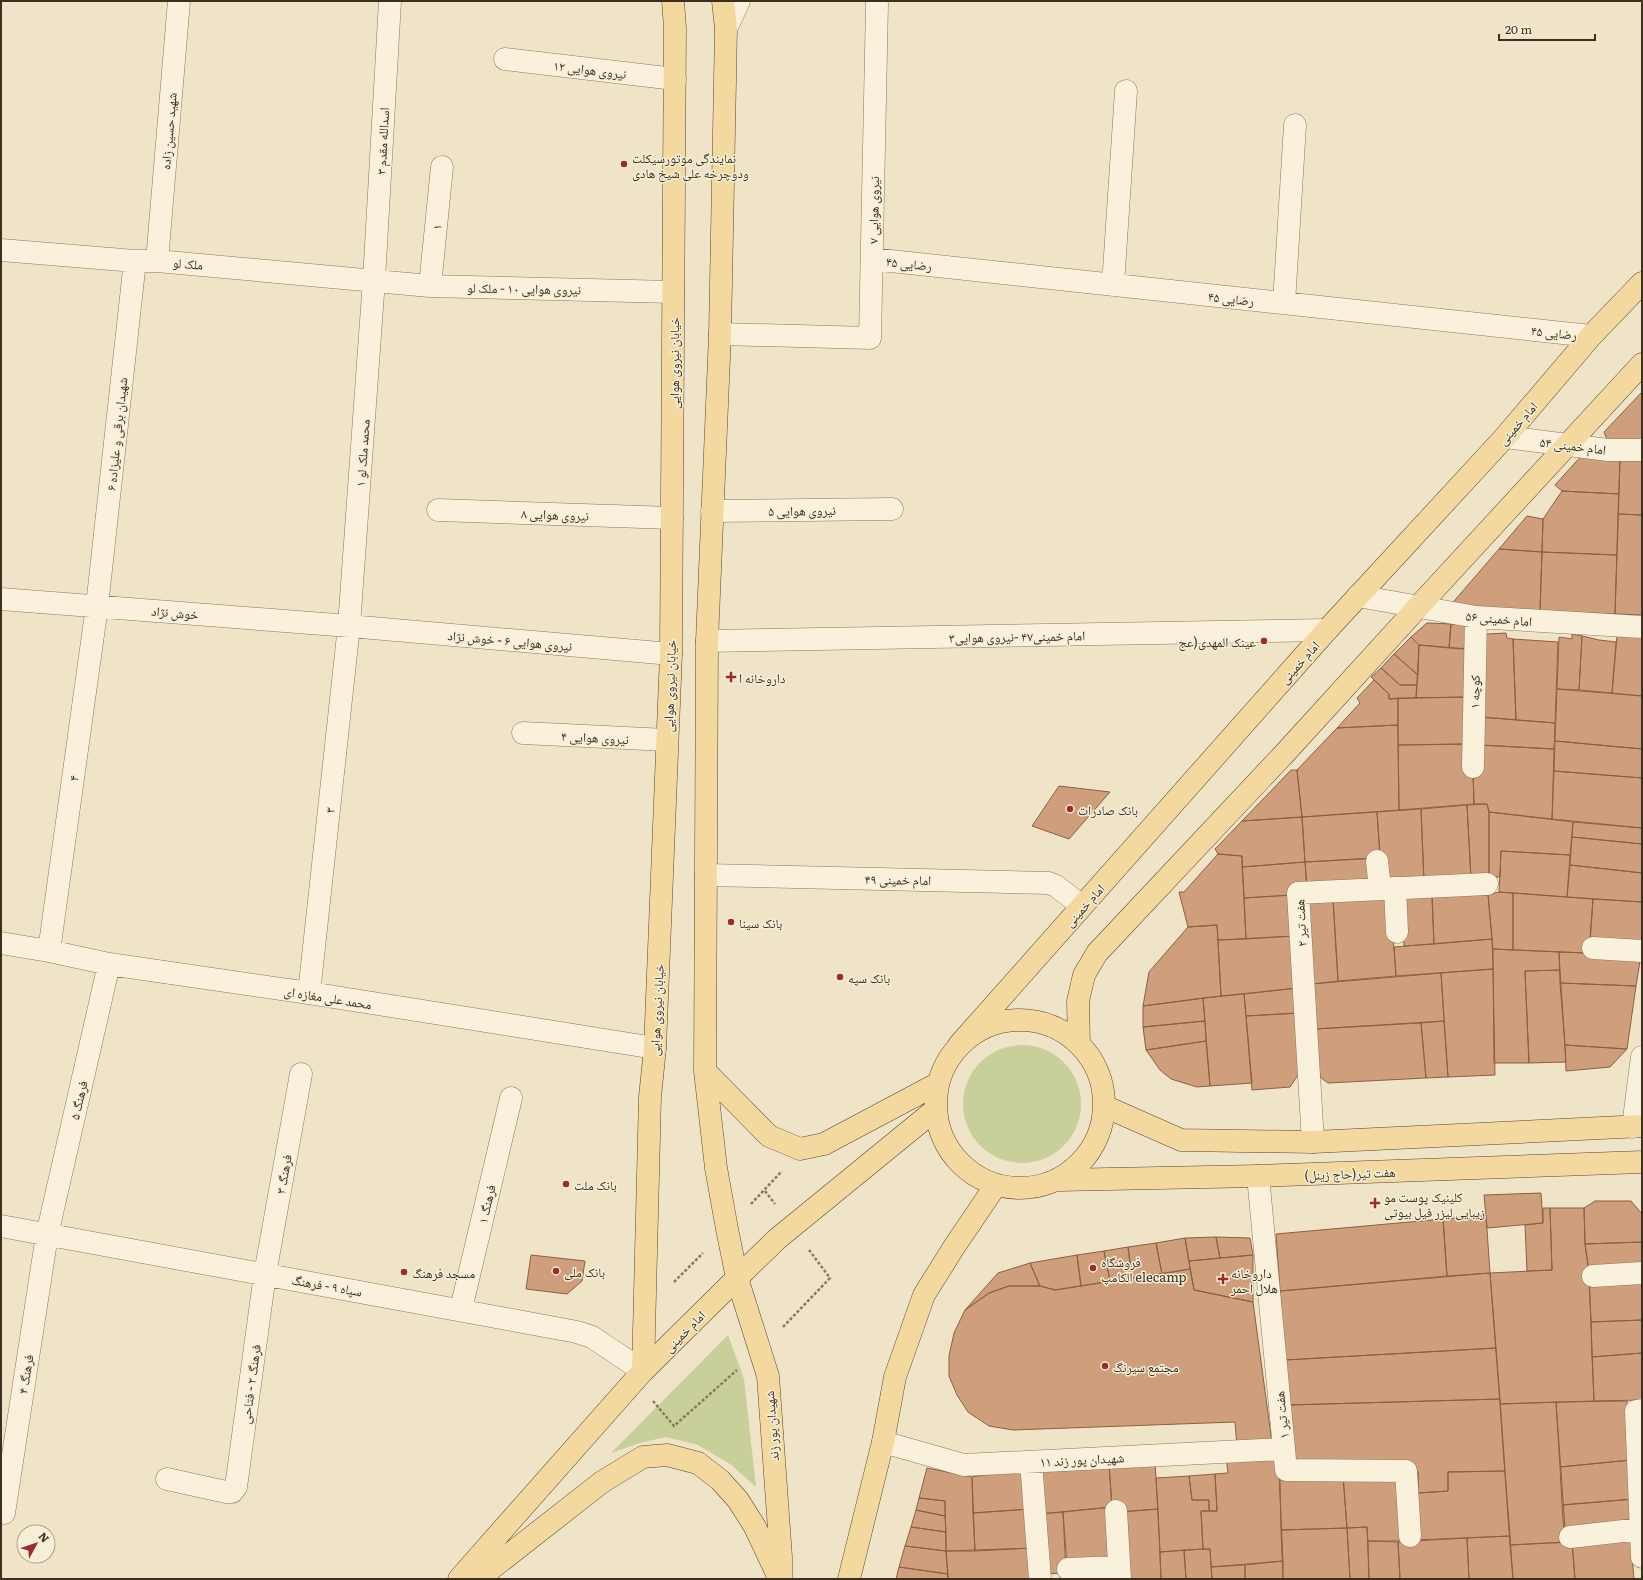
<svg xmlns="http://www.w3.org/2000/svg" width="1643" height="1580" font-family="Literata,'Noto Naskh Arabic',serif">
  <style>
    .green { fill: #c9cf9b }
    .building { fill: #cf9f7d; stroke: #8d5f41 }
    .lines { fill: none; stroke-linecap: round; stroke-linejoin: round }
    .minor-casing { stroke: #8d765c; stroke-width: 23 }
    .major-casing { stroke: #5b4430; stroke-width: 23 }
    .path { stroke: #8d765c; stroke-width: 2.5; stroke-dasharray: 3 2; stroke-linecap: butt }
    .minor { stroke: #faf1dc; stroke-width: 22 }
    .major { stroke: #f3d9a0; stroke-width: 22 }
    .poi-dot { fill: #9e2a2b; stroke: #f7eed8; stroke-width: 1.5 }
    .labels { text-anchor: middle; dominant-baseline: central; stroke-width: 3; stroke-linejoin: round; paint-order: stroke }
    .street-label { font-size: 13px; fill: #3d2e20; stroke: #f7eed8 }
    .poi-label { font-size: 13px; fill: #3d2e20; stroke: #f7eed8; text-anchor: start }
  </style>
  <rect width="100%" height="100%" fill="#f0e4c8"/>
  <!-- green -->
  <path class="green" d="M963 1104a59 59 0 1 1 118 0a59 59 0 1 1-118 0Z
    M728,1335L744,1379L756,1487L730,1464L698,1445L666,1437L640,1443L611,1453Z"/>
  <!-- building -->
  <path class="building" d="M1642,392V443L1608,442L1604,432Z
    M1584,453L1620,459L1619,494L1562,491L1555,485Z
    M1620,459L1642,460V515L1618,514Z
    M1562,491L1619,494L1617,555L1542,552L1543,519Z
    M1618,514L1642,515V615L1615,614Z
    M1527,516L1543,519L1542,552L1499,549Z
    M1499,549L1542,552L1540,611L1449,607Z
    M1542,552L1617,555L1615,614L1540,611Z
    M1427,623L1451,624L1449,648L1419,645L1411,637Z
    M1451,624L1467,625L1464,649L1449,648Z
    M1506,633L1507,638L1513,639L1516,720L1481,717L1483,637L1487,634Z
    M1572,634L1582,636L1579,690L1557,689L1559,637L1572,639Z
    M1582,636L1599,640L1616,642L1612,693L1579,690Z
    M1617,636H1642V696L1612,693Z
    M1411,637L1419,645L1418,675L1394,654Z
    M1513,639L1558,642L1555,723L1516,720Z
    M1419,645L1469,649L1468,697L1416,698Z
    M1394,654L1418,675L1417,685H1400L1381,668Z
    M1381,668L1400,685H1417L1416,698L1389,699V694L1371,677Z
    M1374,680L1389,694V699L1398,698V725L1337,728L1360,703L1357,698Z
    M1557,689L1642,696V749L1555,741Z
    M1468,697L1467,744L1398,745V698Z
    M1481,717L1555,723L1554,749L1480,745Z
    M1398,725L1399,810L1302,817L1297,770L1337,728Z
    M1555,741L1642,749V778L1554,771Z
    M1467,744L1473,772L1474,804L1399,810L1398,745Z
    M1480,745L1554,749L1552,819L1489,812L1487,804H1474L1473,772Z
    M1291,770H1297L1302,817L1242,821Z
    M1554,771L1642,778V828L1552,819Z
    M1059,786L1110,792L1069,839L1032,826Z
    M1487,804L1489,812V877L1471,879L1467,805Z
    M1467,805L1471,879L1424,882L1421,809Z
    M1421,809L1424,882L1382,884L1377,812Z
    M1377,812L1380,858L1305,862L1302,817Z
    M1489,812L1573,822L1570,855L1501,851L1500,877H1489Z
    M1302,817L1305,862L1242,867V856L1218,854L1215,849L1242,821Z
    M1573,822L1642,828V844L1572,837Z
    M1572,837L1642,844V873L1570,865Z
    M1501,851L1570,855L1567,897L1499,892Z
    M1218,854L1242,856L1246,939L1218,940L1217,925L1188,927L1179,892H1184Z
    M1373,858L1375,884L1307,889L1305,862Z
    M1305,862L1307,889L1292,895L1244,898L1242,867Z
    M1570,865L1642,873V902L1567,897Z
    M1499,892L1513,893V950L1493,949L1488,895Z
    M1513,893L1593,899L1589,953L1513,950Z
    M1292,895L1294,936L1246,939L1244,898Z
    M1488,895L1492,939L1434,944L1432,896Z
    M1390,896L1396,976L1338,981L1333,899Z
    M1432,896L1434,944L1404,946L1401,906L1408,897Z
    M1333,899L1338,981L1312,984L1307,900Z
    M1593,899L1642,902V947L1590,943Z
    M1217,925L1221,996L1143,1006L1149,972L1188,927Z
    M1294,936L1298,988L1221,996L1218,940Z
    M1492,939L1493,969L1396,976L1394,947Z
    M1493,949L1559,952L1560,970L1525,971L1529,1063H1494Z
    M1559,952L1641,955L1636,986L1560,983Z
    M1493,969L1495,1075L1448,1077L1441,973Z
    M1560,970L1566,1062L1529,1063L1525,971Z
    M1441,973L1444,1021L1315,1029L1312,984Z
    M1560,983L1636,986L1627,1049L1565,1045Z
    M1298,988L1299,1013L1246,1016L1244,994Z
    M1244,994L1252,1083L1210,1086L1203,998Z
    M1203,998L1205,1021L1143,1027V1006Z
    M1299,1013L1302,1069L1290,1087L1252,1090L1246,1016Z
    M1205,1021L1206,1041L1146,1050L1143,1027Z
    M1444,1021L1448,1077L1426,1078L1421,1023Z
    M1421,1023L1426,1078L1328,1083L1320,1077L1315,1029Z
    M1206,1041L1210,1086L1197,1087L1171,1079L1160,1070L1146,1050Z
    M1565,1045L1627,1049L1610,1067L1566,1071Z
    M1541,1193L1543,1223L1487,1228L1484,1195Z
    M1595,1201H1631L1642,1214V1242L1585,1244L1584,1208Z
    M1543,1208H1550L1552,1270L1527,1271L1525,1225L1543,1223Z
    M1550,1208H1584L1585,1244L1589,1272L1594,1401L1500,1404L1490,1273L1552,1270Z
    M1486,1215L1490,1273L1447,1276L1443,1219Z
    M1443,1219L1447,1276L1280,1291L1276,1234Z
    M1216,1237L1220,1258L1189,1261L1185,1238Z
    M1216,1237L1250,1238L1253,1255L1220,1258Z
    M1185,1238L1190,1269L1162,1274L1156,1243Z
    M1642,1242V1268L1589,1272L1585,1244Z
    M1156,1243L1162,1274L1132,1278L1128,1247Z
    M1128,1247L1132,1278L1110,1281L1104,1251Z
    M1104,1251L1110,1281L1081,1286L1077,1255Z
    M531,1255L585,1261L582,1281L567,1294L526,1289Z
    M1077,1255L1081,1286L1055,1290L1040,1286L1030,1263Z
    M1253,1255V1302L1194,1290L1189,1261Z
    M1030,1263L1040,1286H1009L989,1293L965,1310L998,1273Z
    M1190,1269L1194,1290L1253,1302L1272,1443L1237,1447L1235,1422L1013,1430L989,1426L968,1412L957,1395L949,1376V1356L954,1333L965,1310L989,1293L1009,1286H1040L1055,1290Z
    M1490,1273L1496,1348L1285,1360L1280,1291Z
    M1642,1277V1320L1591,1322L1589,1280Z
    M1642,1320V1353L1592,1357L1591,1322Z
    M1496,1348L1500,1399L1289,1405L1285,1360Z
    M1642,1353V1400L1594,1401L1592,1357Z
    M1500,1399L1505,1471L1448,1472V1491L1418,1493V1472L1293,1464L1289,1405Z
    M1627,1401L1631,1460L1560,1467L1556,1402Z
    M1556,1402L1566,1542L1510,1545L1500,1404Z
    M1278,1454L1283,1561L1211,1567L1210,1549H1203L1201,1511H1217L1215,1474L1228,1473L1226,1457Z
    M1631,1460L1634,1499L1562,1505L1560,1467Z
    M1155,1462L1158,1509L1120,1512L1112,1507L1109,1464Z
    M1109,1464L1112,1507L1040,1514L1038,1466Z
    M927,1468L972,1477L975,1551H946L945,1501L919,1498Z
    M1027,1468L1030,1509L973,1513L972,1477Z
    M1412,1471L1418,1472V1493L1448,1491V1472L1505,1471L1510,1536L1415,1540Z
    M1215,1474L1217,1511H1209V1500H1192L1189,1476Z
    M1401,1475L1406,1541H1368L1367,1527L1347,1528L1343,1476Z
    M1189,1476L1192,1500H1209V1511H1201L1203,1549L1160,1552L1156,1478Z
    M1343,1476L1347,1528L1281,1530L1280,1477Z
    M919,1498L945,1501V1516L916,1510Z
    M1634,1499L1636,1525L1564,1533L1562,1505Z
    M1112,1507L1114,1563L1067,1566L1063,1512Z
    M1030,1509L1033,1548L975,1551L973,1513Z
    M1158,1509L1161,1579H1125L1120,1512Z
    M916,1510L945,1516L946,1532L911,1527Z
    M1063,1512L1066,1573L1044,1574L1040,1514Z
    M911,1527L946,1532V1551L905,1546Z
    M1367,1527L1369,1579H1350L1347,1528Z
    M1347,1528L1350,1579H1283L1281,1530Z
    M1630,1535L1634,1579H1575L1572,1542Z
    M1510,1536L1513,1579H1469L1467,1538Z
    M1467,1538L1469,1579H1400L1398,1542Z
    M1368,1541L1398,1542L1400,1579H1369Z
    M1572,1542L1575,1579H1513L1510,1545Z
    M905,1546L946,1551L948,1574L899,1567Z
    M1033,1548L1035,1579H948L946,1551Z
    M1210,1549L1212,1579H1186L1184,1550Z
    M1184,1550L1186,1579H1161L1160,1552Z
    M1283,1561V1579H1245V1565Z
    M1245,1565V1579H1212L1211,1567Z
    M899,1567L948,1574V1579H896Z"/>
  <g class="lines">
    <defs>
      <path id="minor" d="M726,29L739,1
        M505,59L675,79
        M1,250L135,261H157L430,286L673,292
        M872,259L1591,336
        M157,261L179,1
        M1113,285L1126,91
        M430,286L442,167
        M1284,303L1295,125
        M720,334L870,338L877,4
        M1505,437L1608,450H1642
        M438,510L672,518
        M712,511L892,509
        M1358,596L1476,617L1642,627
        M1,599L349,626L671,654
        M707,641L1327,630
        M523,733L667,740
        M1473,767L1476,617
        M1377,861L1380,889
        M706,875L1049,883L1056,886L1082,906
        M1395,888L1397,932
        M1,943L49,951L109,964L309,993L655,1048
        M1593,948L1642,951
        M49,951L97,606L135,261
        M309,993L349,626L374,280L390,1
        M1633,1127L1642,1057
        M1313,1142L1298,893L1487,884
        M1258,1176L1286,1470L1406,1471L1410,1536
        M1,1226L577,1332L592,1337L643,1371
        M1593,1276L1642,1273
        M461,1309L511,1098
        M1642,1410L1636,1411L1642,1557
        M883,1442L964,1465L1284,1449
        M1031,1462L1040,1579
        M167,1479L226,1492H232L236,1487L265,1274L301,1074
        M1116,1511L1120,1579
        M4,1513L47,1235L109,964
        M1570,1537L1641,1529
        M1068,1569L1119,1567"/>
      <path id="major" d="M723,1L726,29L720,334L707,641L705,1071L716,1168L727,1229L737,1278L768,1376L781,1557V1579
        M936 1104a84 84 0 1 1 168 0a84 84 0 1 1-168 0Z
        M1079,1044L1078,1001L1084,975L1097,953L1285,753L1418,607L1642,364
        M959,1045L1327,630L1505,437L1591,336L1642,283
        M705,1071L769,1136L800,1149L824,1144L937,1084
        M1104,1106L1181,1140L1313,1142L1642,1126
        M1059,1180L1258,1176L1642,1162
        M643,1371L650,1097L655,1048L671,654L675,28L673,1
        M459,1579L643,1371L737,1278L777,1239L935,1110
        M478,1579L602,1482L643,1457L667,1455L698,1463L720,1480L738,1500L755,1527L778,1576
        M849,1579L883,1442L895,1377L924,1295L954,1247L996,1185"/>
    </defs>
    <!-- minor casing -->
    <use href="#minor" class="minor-casing"/>
    <!-- major casing -->
    <use href="#major" class="major-casing"/>
    <!-- path -->
    <path class="path" d="M765,1191L775,1204
      M751,1204L782,1171
      M674,1282L703,1253
      M783,1327L830,1278L809,1250
      M653,1401L674,1426L737,1370"/>
    <!-- minor -->
    <use href="#minor" class="minor"/>
    <!-- major -->
    <use href="#major" class="major"/>
  </g>
  <!-- markers -->
  <g class="poi-dot">
    <circle cx="624" cy="164" r="4"/>
    <circle cx="1264" cy="641" r="4"/>
    <path d="M729 671h4v4h4v4h-4v4h-4v-4h-4v-4h4z"/>
    <circle cx="1070" cy="809" r="4"/>
    <circle cx="731" cy="922" r="4"/>
    <circle cx="840" cy="977" r="4"/>
    <circle cx="566" cy="1184" r="4"/>
    <path d="M1373 1197h4v4h4v4h-4v4h-4v-4h-4v-4h4z"/>
    <circle cx="1093" cy="1268" r="4"/>
    <circle cx="556" cy="1271" r="4"/>
    <circle cx="404" cy="1272" r="4"/>
    <path d="M1221 1273h4v4h4v4h-4v4h-4v-4h-4v-4h4z"/>
    <circle cx="1105" cy="1366" r="4"/>
  </g>
  <g class="labels">
    <!-- street labels -->
    <g class="street-label">
      <text transform="translate(590 69) rotate(7)">نیروی هوایی ۱۲</text>
      <text transform="translate(168 131) rotate(-85)">شهید حسین زاده</text>
      <text transform="translate(382 141) rotate(-87)">۳ اسدالله مقدم</text>
      <text transform="translate(873 210) rotate(-89)">نیروی هوایی ۷</text>
      <text transform="translate(436 227) rotate(-84)">۱</text>
      <text transform="translate(188 263) rotate(5)">ملک لو</text>
      <text transform="translate(909 263) rotate(6)">رضایی ۴۵</text>
      <text transform="translate(524 288) rotate(1)">نیروی هوایی ۱۰ - ملک لو</text>
      <text transform="translate(1231 298) rotate(6)">رضایی ۴۵</text>
      <text transform="translate(1554 332) rotate(6)">رضایی ۴۵</text>
      <text transform="translate(673 363) rotate(-90)">خیابان نیروی هوایی</text>
      <text transform="translate(1517 423) rotate(-49)">امام خمینی</text>
      <text transform="translate(116 434) rotate(-84)">۶ شهیدان برقی و علیزاده</text>
      <text transform="translate(1573 445) rotate(7)">امام خمینی ۵۴</text>
      <text transform="translate(362 453) rotate(-86)">۱ محمد ملک لو</text>
      <text transform="translate(802 510) rotate(-1)">نیروی هوایی ۵</text>
      <text transform="translate(555 514) rotate(2)">نیروی هوایی ۸</text>
      <text transform="translate(175 612) rotate(5)">خوش نژاد</text>
      <text transform="translate(1499 618) rotate(5)">امام خمینی ۵۶</text>
      <text transform="translate(1017 636) rotate(-1)">امام خمینی۴۷ -نیروی هوایی۳</text>
      <text transform="translate(510 640) rotate(5)">نیروی هوایی ۶ - خوش نژاد</text>
      <text transform="translate(1299 662) rotate(-48)">امام خمینی</text>
      <text transform="translate(669 686) rotate(-88)">خیابان نیروی هوایی</text>
      <text transform="translate(1474 692) rotate(-89)">کوچه ۱</text>
      <text transform="translate(595 737) rotate(3)">نیروی هوایی ۴</text>
      <text transform="translate(73 778) rotate(-82)">۴</text>
      <text transform="translate(329 810) rotate(-84)">۳</text>
      <text transform="translate(898 879) rotate(1)">امام خمینی ۴۹</text>
      <text transform="translate(1084 905) rotate(-48)">امام خمینی</text>
      <text transform="translate(1300 923) rotate(-93)">هفت تیر ۲</text>
      <text transform="translate(328 997) rotate(9)">محمد علی مغازه ای</text>
      <text transform="translate(656 1010) rotate(-87)">خیابان نیروی هوایی</text>
      <text transform="translate(78 1100) rotate(-77)">فرهنگ ۵</text>
      <text transform="translate(1350 1173) rotate(-2)">هفت تیر(حاج زینل)</text>
      <text transform="translate(283 1174) rotate(-80)">فرهنگ ۳</text>
      <text transform="translate(486 1204) rotate(-77)">فرهنگ ۱</text>
      <text transform="translate(327 1285) rotate(10)">سپاه ۹ - فرهنگ</text>
      <text transform="translate(684 1331) rotate(-45)">امام خمینی</text>
      <text transform="translate(25 1374) rotate(-81)">فرهنگ ۴</text>
      <text transform="translate(250 1384) rotate(-82)">فرهنگ ۲ - فتاحی</text>
      <text transform="translate(1281 1415) rotate(-96)">هفت تیر ۱</text>
      <text transform="translate(771 1426) rotate(-94)">شهیدان پور زند</text>
      <text transform="translate(1082 1459) rotate(-3)">شهیدان پور زند ۱۱</text>
    </g>
    <!-- poi labels -->
    <g class="poi-label">
      <text x="632" y="157">نمایندگی موتورسیکلت<tspan x="632" dy="15">ودوچرخه علی شیخ هادی</tspan></text>
      <text x="1256" y="641" text-anchor="end">عینک المهدی(عج</text>
      <text x="739" y="677">داروخانه ا</text>
      <text x="1078" y="809">بانک صادرات</text>
      <text x="739" y="922">بانک سینا</text>
      <text x="848" y="977">بانک سپه</text>
      <text x="574" y="1184">بانک ملت</text>
      <text x="1384" y="1196">کلینیک پوست مو<tspan x="1384" dy="15">زیبایی لیزر فیل بیوتی</tspan></text>
      <text x="1101" y="1261">فروشگاه<tspan x="1101" dy="15">الکامپ elecamp</tspan></text>
      <text x="564" y="1271">بانک ملی</text>
      <text x="412" y="1272">مسجد فرهنگ</text>
      <text x="1231" y="1272">داروخانه<tspan x="1231" dy="15">هلال احمر</tspan></text>
      <text x="1113" y="1366">مجتمع سیرنگ</text>
    </g>
  </g>
  <!-- border -->
  <rect width="1643" height="1580" fill="none" stroke="#3d2e20" stroke-width="4"/>
  <!-- north arrow -->
  <g transform="translate(36 1544) rotate(50)"><circle r="19" fill="#f7eed8" stroke="#ada18e"/>
  <path d="M0-3L7 15L0 10L-7 15Z" fill="#9e2a2b"/>
  <text y="-6" font-size="11" font-weight="bold" text-anchor="middle" fill="#3d2e20">N</text>
  </g>
  <!-- scale -->
  <path d="M1499 34v6h96v-6" fill="none" stroke="#3d2e20" stroke-width="2"/>
  <text x="1505" y="34" font-size="12" fill="#3d2e20" stroke="#f7eed8" stroke-width="3" paint-order="stroke">20 m</text>
</svg>
